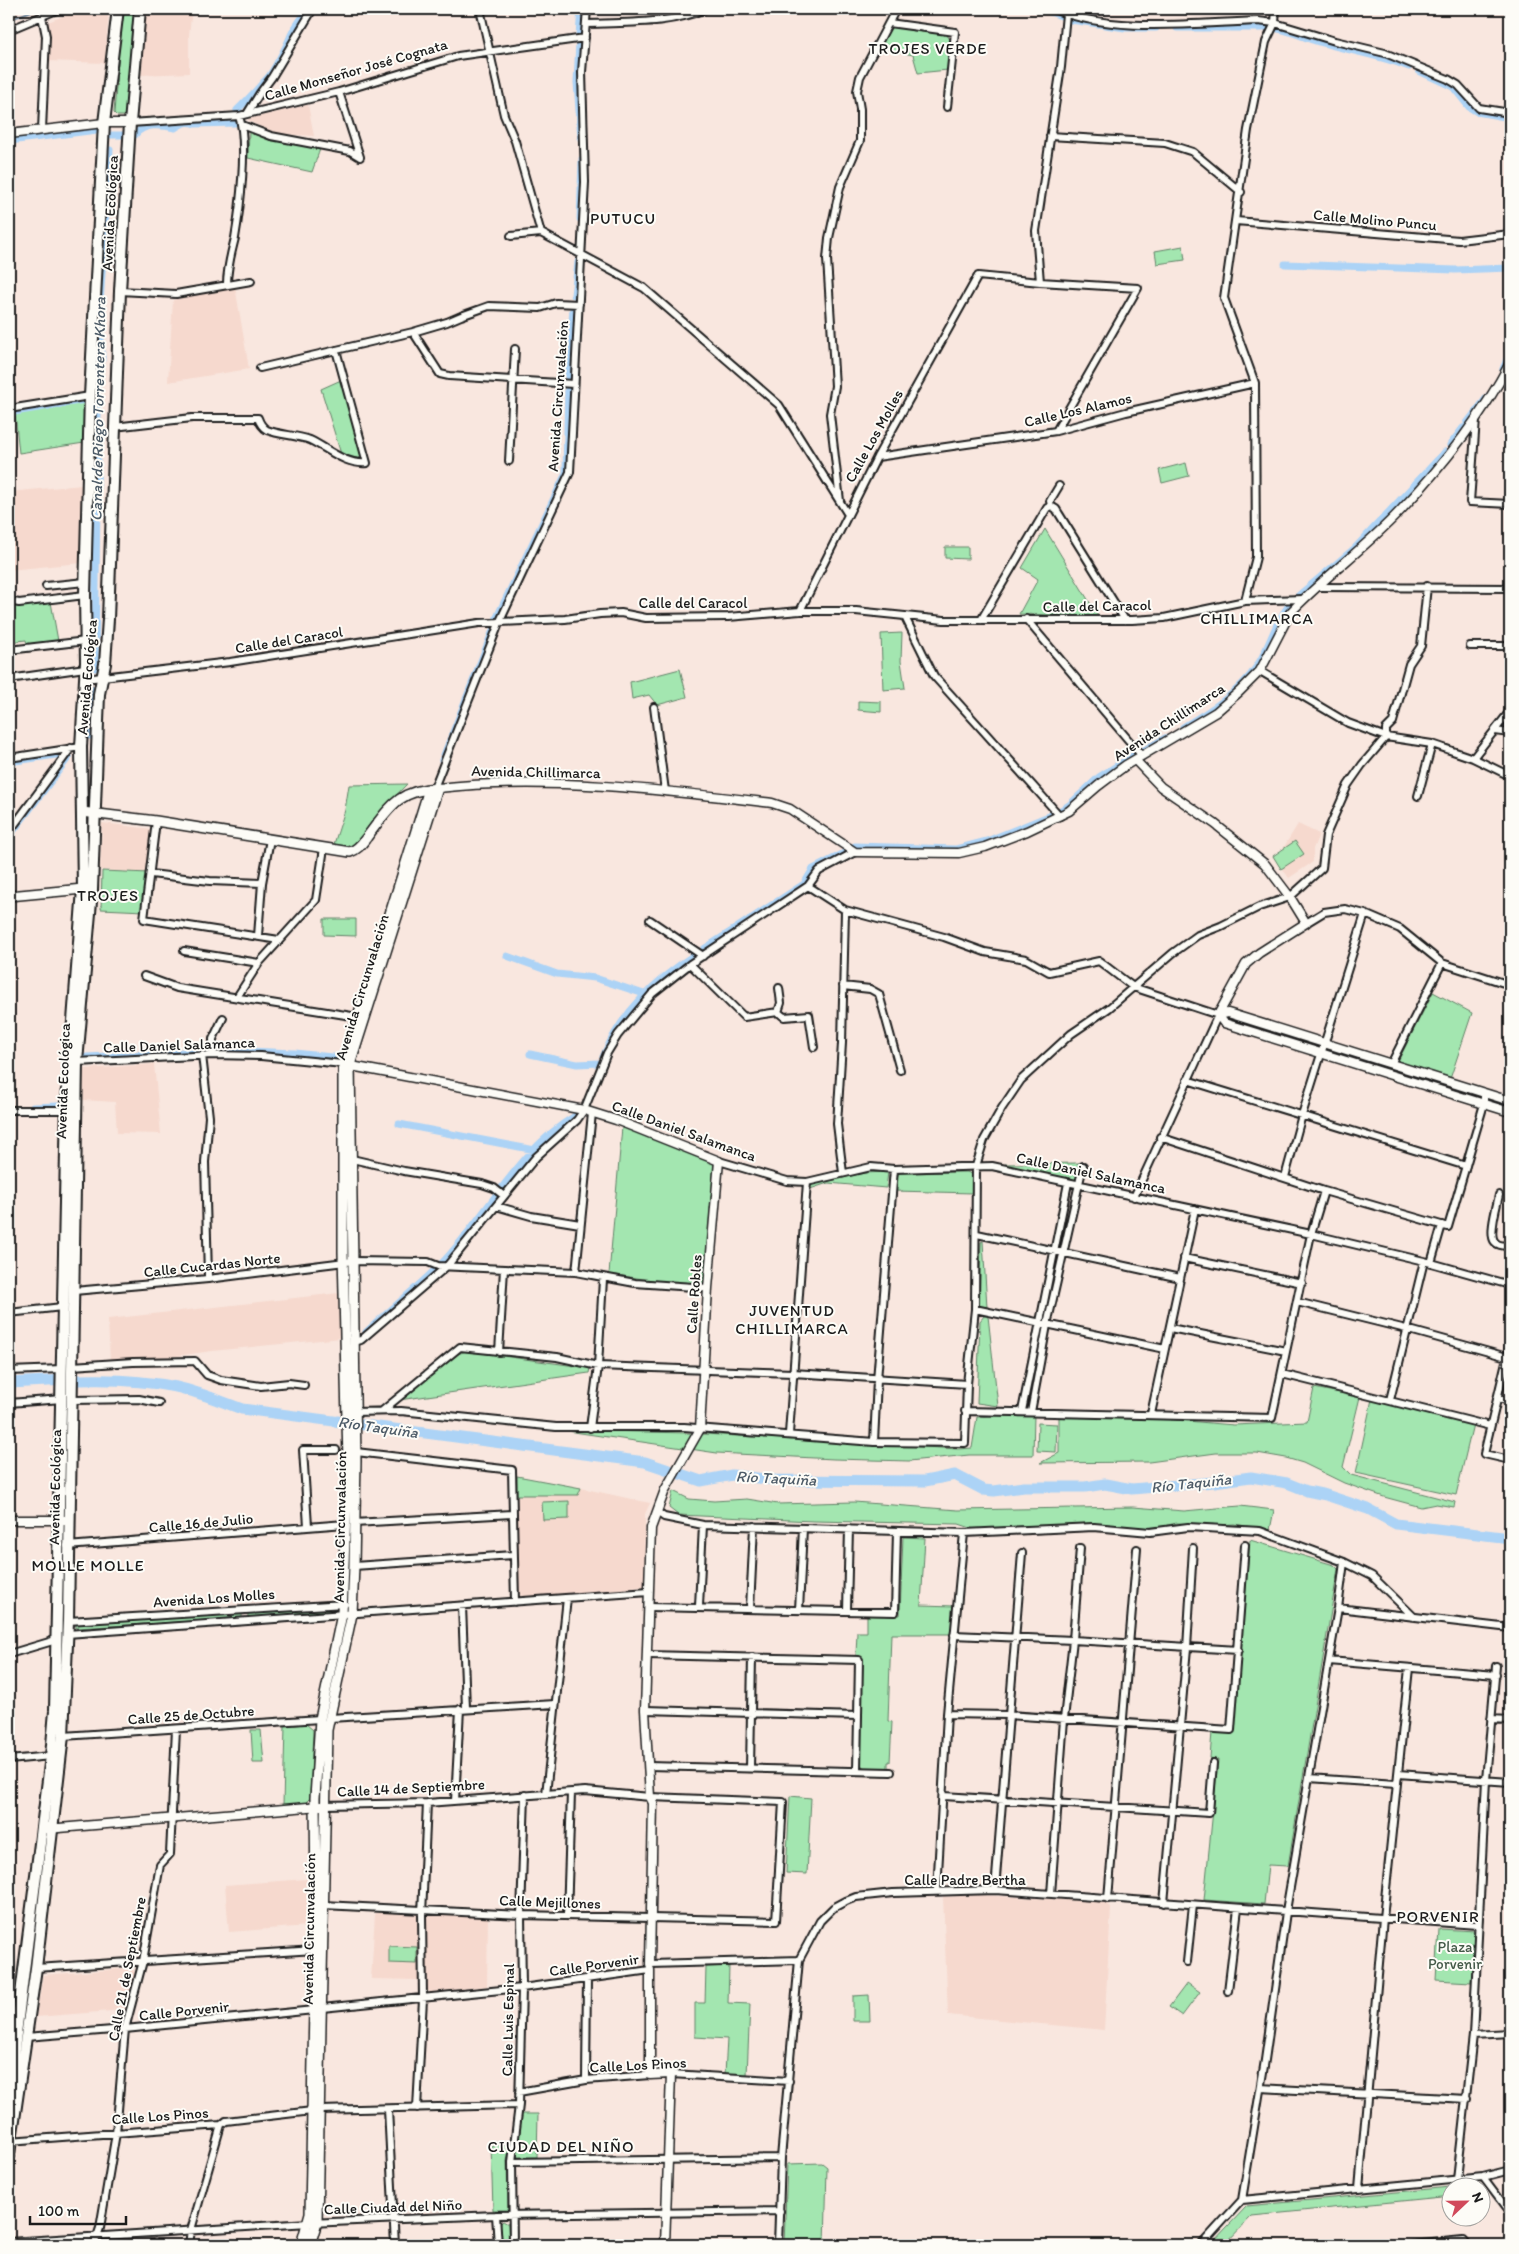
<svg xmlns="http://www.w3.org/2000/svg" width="1519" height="2254" font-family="Itim,sans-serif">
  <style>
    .built { fill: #f6d9ce }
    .green { fill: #a3e6b0; stroke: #608166 }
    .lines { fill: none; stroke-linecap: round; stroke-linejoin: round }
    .stream { stroke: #728a9f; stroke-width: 2 }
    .canal { stroke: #acd3f6; stroke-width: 7 }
    .river { stroke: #acd3f6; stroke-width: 11 }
    .minor-casing { stroke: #1c1c1c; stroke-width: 10 }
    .tertiary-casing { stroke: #1c1c1c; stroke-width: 11 }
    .secondary-casing { stroke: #1c1c1c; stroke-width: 12 }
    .primary-casing { stroke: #1c1c1c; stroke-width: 14 }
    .minor { stroke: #fdfcf7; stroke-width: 6 }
    .tertiary { stroke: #fdfcf7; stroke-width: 8 }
    .secondary { stroke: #fdfcf7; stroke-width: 9 }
    .primary { stroke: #fdfcf7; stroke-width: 10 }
    .labels { text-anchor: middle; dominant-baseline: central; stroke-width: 4; stroke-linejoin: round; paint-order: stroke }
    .street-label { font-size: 15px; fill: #1c1c1c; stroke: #fdfcf7 }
    .park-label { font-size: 15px; fill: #445948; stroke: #fdfcf7 }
    .neighbourhood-label { font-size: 16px; letter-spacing: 1px; fill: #1c1c1c; stroke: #fdfcf7 }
    .water-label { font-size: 16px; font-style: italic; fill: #4e5c68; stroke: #fdfcf7 }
  </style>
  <rect width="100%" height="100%" fill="#f9e7df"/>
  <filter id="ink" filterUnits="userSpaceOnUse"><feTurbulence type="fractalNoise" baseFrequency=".02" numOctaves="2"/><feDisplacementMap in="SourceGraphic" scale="10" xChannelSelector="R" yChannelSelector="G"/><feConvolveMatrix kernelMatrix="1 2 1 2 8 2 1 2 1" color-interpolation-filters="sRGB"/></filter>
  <g filter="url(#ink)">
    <!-- built -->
    <path class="built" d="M81,9H109L105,63L47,61L48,22Z
      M145,9H192L189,35V73L141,75Z
      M308,105L314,136L283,134L265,129L249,121L248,119Z
      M235,286L249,369L168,382L173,300Z
      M82,485L81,563L9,570V492Z
      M102,823L152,829L147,873L100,870Z
      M1298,824L1319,834L1313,849V862L1289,878L1273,856L1282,850Z
      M154,1064L161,1134L117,1133L115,1102L83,1100V1072L85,1069Z
      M339,1293L341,1338L212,1351L162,1358L110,1361L108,1319Z
      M581,1488L650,1503L645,1514L644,1587L522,1597L519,1594L517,1495H578Z
      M308,1879V1926L229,1932L225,1885Z
      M977,1895L1105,1902L1111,1908L1104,2030L948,2015L943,1897Z
      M375,1913H419L418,1980L371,1979Z
      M426,1913L488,1917L487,1986L431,1993L426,1989Z
      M132,1968L135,1972L124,2010L36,2017L43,1975Z"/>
    <!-- green -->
    <path class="green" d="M122,9H138L127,116H117L114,113Z
      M890,26L947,35L951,41L948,70L918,73L913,55L878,48Z
      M249,131L262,136L320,149L312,172L248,158Z
      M1183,246L1185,260L1157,264L1155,251Z
      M341,380L362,453L359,459L356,461L341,454L321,389Z
      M84,401V443L19,453L15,414Z
      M1186,463L1189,476L1162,483L1159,470Z
      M1045,529L1098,616L1019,614L1038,579L1022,568Z
      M945,547H968V559L945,558Z
      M51,602L58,641L27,645L26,640L9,642V604L18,606Z
      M902,633L901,661L905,688L883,690L881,634Z
      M680,669L687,697L657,705L649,695L632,699L630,682Z
      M858,701L881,702V712L858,710Z
      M407,784L375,817L355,845L348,847L334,844L345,810L349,785Z
      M1295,841L1304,854L1281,869L1273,856Z
      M102,871L149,873L144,911L101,909Z
      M324,919H356V936L324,935Z
      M1433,992L1472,1013L1450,1079L1397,1063Z
      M622,1127L698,1155L714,1163L704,1284L664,1282L609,1274Z
      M1080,1163L1076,1180L1003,1166L1005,1164Z
      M888,1172L886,1188L828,1183L810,1189L811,1185L864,1173Z
      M967,1172L973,1175V1193L895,1191L898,1173Z
      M983,1241L987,1307L979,1306L981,1242Z
      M984,1316H988L998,1406L977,1403L980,1321Z
      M466,1351L590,1368L589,1373L399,1400C417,1385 443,1358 466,1351Z
      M1314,1388L1360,1397L1343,1467L1351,1475L1455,1502L1454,1507L1436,1504L1421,1507L1384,1497L1344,1483L1303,1463L1286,1458L1257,1453H1216L1149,1462L1040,1463L1059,1453V1417L1163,1419L1234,1425L1307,1422Z
      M1372,1399L1473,1424L1456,1495L1356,1473Z
      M1005,1415H1034L1033,1455H969L909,1461L834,1459L717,1453L560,1430L687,1433L958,1449L972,1448L977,1417Z
      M1038,1423L1057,1424L1056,1452L1037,1451Z
      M517,1476L581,1488L578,1495H517Z
      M673,1491L689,1499L714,1501L747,1499L778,1504L854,1502L958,1510L1133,1507L1184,1511L1240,1506L1274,1510L1270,1530L1234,1524L1218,1525L1177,1523L1149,1529L1092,1523L977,1530L959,1524L813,1521L678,1515L669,1508Z
      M569,1501V1519L543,1520L542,1502Z
      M903,1537L925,1538L921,1605L954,1606L951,1634H891L888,1721L892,1722L890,1762H888V1769L864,1768L860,1763L863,1659L856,1655L857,1632H867V1614L900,1615Z
      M1250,1540L1334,1565L1338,1569L1288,1866L1268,1865L1264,1904L1204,1900L1218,1760L1210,1758L1212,1732L1234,1733Z
      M332,1607L336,1610V1612L248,1618V1613Z
      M242,1613V1618L76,1628V1624Z
      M306,1724L313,1730L310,1798L305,1803L283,1805L285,1726Z
      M251,1730H261L264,1763H253Z
      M790,1796L811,1798L807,1874L786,1873Z
      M1439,1929L1475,1931L1471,1982L1436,1980Z
      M389,1946L417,1947V1964L389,1963Z
      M729,1966L728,2003L750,2004L747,2075L725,2074L727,2039L695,2037V2003H705L706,1967Z
      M1187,1983L1200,1992L1182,2016L1169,2007Z
      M869,1995L870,2021H853V1996Z
      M519,2114H538L537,2157H517Z
      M491,2145H510L507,2161L508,2210H493Z
      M822,2163L827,2167L825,2245H784L787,2164Z
      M1451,2187V2196L1252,2216L1224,2245H1210L1247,2206Z
      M503,2221L508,2224L509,2245H499V2225Z"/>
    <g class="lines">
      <!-- stream -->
      <path class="stream" d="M9,20L36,9"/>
      <!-- canal -->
      <path class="canal" d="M1043,9L1061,16
        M1071,20L1125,28H1156
        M1177,28H1267
        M1278,29C1292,31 1304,38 1319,42C1349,51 1380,55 1409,67
        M579,35L581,9
        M579,42L577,82L581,139
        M1419,71L1453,87L1469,107L1477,112L1510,118
        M237,110C249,99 259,87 269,76C274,70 288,43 291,35C295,26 303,17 308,9
        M112,135H126
        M135,135C144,123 161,125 175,128C183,123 186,121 195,124L235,123
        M9,141L97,130
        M580,219L582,159
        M1285,264L1455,270L1510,268
        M574,295L578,262
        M1503,369L1510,353
        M568,376L573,308
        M9,413L85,400
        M1467,423L1488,396
        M1450,445L1463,428
        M1298,596L1355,548L1445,452
        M497,617L566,473L568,388
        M95,668L98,411L97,398L98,373L102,360L100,304L110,150
        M1183,727C1210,711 1239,693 1257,666C1270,646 1274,623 1290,604
        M89,736L93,689
        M1142,751L1165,738
        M442,760L493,630
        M9,762L62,754
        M1061,810L1069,805L1099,777L1134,755
        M9,837L69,757
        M855,846L956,849L987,841L1051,815
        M704,949L804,884L813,869L846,852
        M507,956L557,974L595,978L644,994
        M225,1050L295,1053L341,1058
        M530,1054L577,1064L600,1063
        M87,1057L206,1051
        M603,1057C622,1011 656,980 697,953
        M33,1107L58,1106
        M399,1124L535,1150
        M366,1332C391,1309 418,1287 442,1263C487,1216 518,1150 575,1116
        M337,1423L338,1419"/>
      <!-- river -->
      <path class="river" d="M9,1383C65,1380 121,1376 176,1387C199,1392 220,1401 242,1409L645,1462L701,1481L732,1475L775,1480L925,1481L955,1475L984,1490L994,1491L1024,1487H1085L1105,1484L1132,1489L1214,1482L1251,1477L1287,1483L1307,1491L1326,1495L1368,1509L1396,1524L1510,1538"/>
      <defs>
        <path id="minor" d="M480,9L504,115L515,141L541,233
          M1053,9C1113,34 1194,23 1258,21L1275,23L1335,41L1385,53L1448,79L1458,85L1479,108L1510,113
          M42,16L46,36L42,130
          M889,23L955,32L947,107
          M587,24C627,22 668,25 705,9
          M9,30L59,9
          M339,92L360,157
          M247,114L260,93L272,77L313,9
          M130,123L239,116L339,92L458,56L585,38
          M242,125L271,136L350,151L360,157
          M1050,136L1165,143L1193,152L1241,192
          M1236,221L1459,240L1510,234
          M511,236L541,233L644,288L779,405L847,513
          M1040,282L1036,231L1061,67L1066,14
          M227,284C227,268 231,254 235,238C240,209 248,142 239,116
          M120,291L176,294L251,281
          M413,332L440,374L449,376L574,384
          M260,368L413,332L447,322L461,316L489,306L540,308L556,303L579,304
          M9,409L90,396
          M1476,419L1470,502L1510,504
          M114,427L192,418H258C260,424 262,427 267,430C280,435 296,435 310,440C329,449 345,465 367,463L336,350
          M877,457L1056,431L1126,412L1255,383
          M509,461L515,349
          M840,501L830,414L835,386L827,259L829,238L840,187L860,141V109L857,91L860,77L896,9
          M1051,506L1056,509L1125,620
          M46,586L85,582
          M1317,587L1510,588
          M9,601L19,603L85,595
          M1245,601L1256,557L1255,383L1224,298L1248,130L1266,42L1275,23L1276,9
          M800,611L877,457L978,276L1040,282L1138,288L1056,431
          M905,617L934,676L1060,816
          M1026,619L1142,756
          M981,620L1047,508L1051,506L1050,501L1059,486
          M1470,646H1510
          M9,650L86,641
          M1260,671L1348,723L1386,737L1432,744L1473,758L1510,776
          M9,679L85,668
          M85,679L230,662L479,623L565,619L600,614L621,613L646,618L728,617L800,611H856L944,620H1132L1164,618L1245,601L1303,599
          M654,707L665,791
          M1495,731L1510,733
          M9,758L81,747
          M1473,758L1510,711
          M434,788L500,621L570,472L585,182L582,72L587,9
          M1418,796L1432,744
          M156,821L144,919L279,940
          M9,832L71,748
          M151,874L210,881L262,883
          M808,886L845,910L944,937L985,952L1026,959L1049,972L1099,961L1133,987L1218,1015L1134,1197
          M650,920L703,956
          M1306,923L1324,912L1345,909L1365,914L1400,929L1442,963L1510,985
          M258,936L262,883L270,839
          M184,951L259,963
          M690,964L744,1017L778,1012L784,1017L809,1015L814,1047
          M144,976L177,988L358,1017
          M843,986L870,989L879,994L900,1070
          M237,997L259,963L316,900L324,848
          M778,1012L781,1003L779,988
          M202,1055L209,1117L205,1162L208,1276
          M213,1055V1039L223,1018
          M77,1062L213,1055L261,1056L343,1064
          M1391,1064L1442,963
          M1187,1080L1466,1166
          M9,1110H66
          M1160,1137L1324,1191L1448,1227L1484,1104V1093
          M352,1159L404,1171L482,1184L494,1188L504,1196
          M719,1161L787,1181L807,1182L871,1167L894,1169L992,1166L1311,1234L1424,1261L1510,1285
          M843,1173L837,1124L842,1043L845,910
          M1285,1177L1302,1115L1365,914
          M1499,1195C1497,1205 1488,1235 1495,1242C1498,1246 1506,1246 1510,1246
          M496,1206L531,1216L580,1224
          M977,1234L1180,1278
          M1184,1258L1302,1283
          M1431,1263L1442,1225
          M576,1272L592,1113
          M74,1291L208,1279L353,1261L428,1262L438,1266L576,1272L635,1283L708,1288
          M1297,1302L1406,1329L1507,1357
          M975,1309L1165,1349
          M9,1313L62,1307
          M1170,1328L1286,1351
          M354,1342L361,1340L447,1266L536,1157L577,1120L584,1110L607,1053L618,1035L652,994L690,964L808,886L819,871L855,852
          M1510,1345L1484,1454L1510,1460
          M499,1352L504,1269
          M72,1366L133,1362L195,1361L207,1375L221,1380L261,1386L289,1383L304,1385
          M9,1371L62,1369
          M1282,1374L1490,1426
          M1497,1398L1510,1401
          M72,1400L139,1399L159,1403
          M1390,1400L1424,1261
          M9,1403L62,1399
          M382,1411L460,1347L557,1357L598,1366L793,1373L967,1384
          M965,1411L1272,1418L1311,1234L1324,1191
          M1022,1411L1068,1183
          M353,1412L401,1411L556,1427H684L874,1442L965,1443L967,1384L975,1309L976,1166L984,1140L1002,1108L1021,1080L1071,1034L1109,1008L1173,953L1198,935L1221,926L1259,907L1290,897L1322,868L1326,835L1348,785L1362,765L1386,737V729L1393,722L1409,664L1421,646L1427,586
          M1031,1412L1047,1325L1083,1166
          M1151,1414L1195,1209
          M590,1428L598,1366L603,1279
          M789,1434L807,1182
          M874,1442L877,1380L894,1169
          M356,1452L512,1470L515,1602
          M657,1512L664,1517L703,1525L964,1533L1094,1527L1150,1532L1188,1527L1260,1531L1344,1562L1372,1576L1414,1617
          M354,1523L512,1514
          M308,1526L303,1450H336
          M67,1546L345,1524
          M354,1566L513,1555
          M462,1606L466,1708
          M699,1606L703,1525
          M649,1607L895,1612L897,1531
          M750,1608L754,1526
          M1338,1608L1510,1628
          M799,1610L803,1528
          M847,1610L849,1529
          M68,1621L345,1604
          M67,1634L649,1592
          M954,1635L1073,1640L1238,1650
          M9,1654L56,1640
          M648,1655L859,1660L857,1771
          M1329,1661L1496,1675
          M645,1710L858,1716
          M947,1714L1008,1715L1231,1730L1245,1545
          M330,1718L555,1704
          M1491,1719L1510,1720
          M63,1736L320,1719
          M9,1760L51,1756
          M648,1766L891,1772
          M750,1768L752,1657
          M1398,1774L1510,1782
          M1309,1778L1396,1784
          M546,1794L567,1598
          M944,1796L1209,1813L1213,1763
          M455,1801L460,1709
          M995,1890L1022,1553
          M937,1891L947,1714L964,1533
          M1051,1894L1064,1719L1073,1640L1080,1548
          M1108,1899L1137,1549
          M1164,1903L1187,1648L1193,1548
          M323,1905L521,1915L776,1921L783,1802L650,1797L585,1791L427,1803L324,1805
          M567,1916L571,1793
          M1187,1962L1193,1905
          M36,1968L315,1950
          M1228,1991L1238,1908
          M322,2008L522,1988L650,1970V1964L799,1960
          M1473,2035L1510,2033
          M26,2037L125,2029L314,2010
          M671,2074L789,2081
          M586,2080L587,1978
          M1261,2088L1467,2099
          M519,2092L586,2080L650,2075
          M417,2108L423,1999L422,1914L427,1803
          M388,2109L395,2245
          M320,2110L519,2105
          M9,2141L221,2125L226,2121L312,2111
          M512,2162L781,2158
          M1483,2177L1510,2213
          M1457,2179L1473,2035L1486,1780L1496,1666
          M1359,2189L1383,1918L1409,1668
          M1242,2200L1483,2177L1510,2170
          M496,2215L498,2245
          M9,2242L309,2223L496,2215L780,2211
          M94,2245L100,2228L116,2133L125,2029L143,1961L160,1865L170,1854L176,1729
          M189,2245L191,2230L221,2125
          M513,2245L512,2162L519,2105L522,1988L521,1915L525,1795
          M778,2245L781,2158L799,1960L820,1921L833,1908L846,1901L856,1897L893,1893L995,1890L1477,1925
          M1201,2245L1242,2200L1265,2060L1287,1905L1338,1608L1344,1562
          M1412,2245L1463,2240L1467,2245"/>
        <path id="tertiary" d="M9,134L104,123H130
          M1135,760L1161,787L1215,824L1265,864L1290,897L1306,923L1259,953L1246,964L1218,1015
          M438,788C549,776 662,790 772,803L790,809L855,852L959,853L985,847L1027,831L1069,811L1098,786L1126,765L1216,712L1239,692L1260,671L1290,613C1324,577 1365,548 1399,512C1441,468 1481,418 1510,363
          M1218,1015L1224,1023L1510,1112
          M1218,1015L1228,1013L1510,1101
          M346,1065L584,1110L616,1120L719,1161L708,1288L700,1429L665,1490L651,1528L645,1710L650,1797L653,1803L650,1964
          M9,1520H69
          M47,1829L320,1806
          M650,1970V2075L671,2074L665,2245"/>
        <path id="secondary" d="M82,812L156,821L350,852C359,849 362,843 367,837C390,807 398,790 438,788L350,1065L356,1461L354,1566L352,1614L327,1730L317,2222L310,2245
          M9,896L83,889
          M301,2245L310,2213L316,1905L315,1798L320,1719L342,1614L348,1461L343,1252V1064L429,789"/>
        <path id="primary" d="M9,2089L51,1756L55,1711L67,1100L83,889L81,747L86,662L85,595L90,396L104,123L118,9
          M9,2154L36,1968L63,1736L68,1621L77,1062L92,890L99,694L105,664L108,619L120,291L130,123L140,9"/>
      </defs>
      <!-- minor casing -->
      <use href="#minor" class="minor-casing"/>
      <!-- tertiary casing -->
      <use href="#tertiary" class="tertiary-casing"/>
      <!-- secondary casing -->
      <use href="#secondary" class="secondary-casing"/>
      <!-- primary casing -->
      <use href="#primary" class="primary-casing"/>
      <!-- minor -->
      <use href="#minor" class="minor"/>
      <!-- tertiary -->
      <use href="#tertiary" class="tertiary"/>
      <!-- secondary -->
      <use href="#secondary" class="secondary"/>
      <!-- primary -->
      <use href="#primary" class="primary"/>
    </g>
  </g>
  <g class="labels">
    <!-- street labels -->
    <g class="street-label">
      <text transform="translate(356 70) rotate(-16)">Calle Monseñor José Cognata</text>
      <text transform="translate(110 213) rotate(-87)">Avenida Ecológica</text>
      <text transform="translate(1375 220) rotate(5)">Calle Molino Puncu</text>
      <text transform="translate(558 396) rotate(-86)">Avenida Circunvalación</text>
      <text transform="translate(1078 410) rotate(-13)">Calle Los Alamos</text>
      <text transform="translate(874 436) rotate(-61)">Calle Los Molles</text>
      <text x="693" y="603">Calle del Caracol</text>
      <text transform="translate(1097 606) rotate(-1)">Calle del Caracol</text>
      <text transform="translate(289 640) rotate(-9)">Calle del Caracol</text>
      <text transform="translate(87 677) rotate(-85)">Avenida Ecológica</text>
      <text transform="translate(1169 722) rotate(-33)">Avenida Chillimarca</text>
      <text transform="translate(536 772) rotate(1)">Avenida Chillimarca</text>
      <text transform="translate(362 987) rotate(-73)">Avenida Circunvalación</text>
      <text transform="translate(179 1045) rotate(-2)">Calle Daniel Salamanca</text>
      <text transform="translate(63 1081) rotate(-88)">Avenida Ecológica</text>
      <text transform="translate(684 1131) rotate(20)">Calle Daniel Salamanca</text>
      <text transform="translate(1091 1173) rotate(12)">Calle Daniel Salamanca</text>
      <text transform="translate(212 1265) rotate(-6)">Calle Cucardas Norte</text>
      <text transform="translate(694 1294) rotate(-86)">Calle Robles</text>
      <text transform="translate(55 1487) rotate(-89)">Avenida Ecológica</text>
      <text transform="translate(201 1523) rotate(-5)">Calle 16 de Julio</text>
      <text transform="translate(340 1527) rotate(-89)">Avenida Circunvalación</text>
      <text transform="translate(214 1598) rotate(-4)">Avenida Los Molles</text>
      <text transform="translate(191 1715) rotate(-4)">Calle 25 de Octubre</text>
      <text transform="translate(411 1788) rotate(-3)">Calle 14 de Septiembre</text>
      <text x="965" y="1880">Calle Padre Bertha</text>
      <text transform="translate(550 1902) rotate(2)">Calle Mejillones</text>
      <text transform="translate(309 1929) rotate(-89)">Avenida Circunvalación</text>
      <text transform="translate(594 1965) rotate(-8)">Calle Porvenir</text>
      <text transform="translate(127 1969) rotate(-79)">Calle 21 de Septiembre</text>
      <text transform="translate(184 2011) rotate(-6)">Calle Porvenir</text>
      <text transform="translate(508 2020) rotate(-89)">Calle Luis Espinal</text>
      <text transform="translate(638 2065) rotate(-3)">Calle Los Pinos</text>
      <text transform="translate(160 2116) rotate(-4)">Calle Los Pinos</text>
      <text transform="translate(393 2207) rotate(-2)">Calle Ciudad del Niño</text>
    </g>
    <!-- park labels -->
    <g class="park-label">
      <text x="1455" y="1947">Plaza<tspan x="1455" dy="17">Porvenir</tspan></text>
    </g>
    <!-- neighbourhood labels -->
    <g class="neighbourhood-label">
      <text x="928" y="48">TROJES VERDE</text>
      <text x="623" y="218">PUTUCU</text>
      <text x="1257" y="618">CHILLIMARCA</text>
      <text x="108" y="895">TROJES</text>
      <text x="792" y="1310">JUVENTUD<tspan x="792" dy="18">CHILLIMARCA</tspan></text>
      <text x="88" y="1565">MOLLE MOLLE</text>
      <text x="1438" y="1916">PORVENIR</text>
      <text x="561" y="2146">CIUDAD DEL NIÑO</text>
    </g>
    <!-- water labels -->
    <g class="water-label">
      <text transform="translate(98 409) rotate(-89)">Canal de Riego Torrentera Khora</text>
      <text transform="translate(378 1427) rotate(8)">Río Taquiña</text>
      <text transform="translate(776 1478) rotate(3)">Río Taquiña</text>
      <text transform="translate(1191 1483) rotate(-6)">Río Taquiña</text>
    </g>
  </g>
  <!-- margin -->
  <rect width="1519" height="2254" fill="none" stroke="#fdfcf7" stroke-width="30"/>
  <rect x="15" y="15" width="1489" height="2224" fill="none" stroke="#1c1c1c" stroke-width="2" filter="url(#ink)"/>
  <!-- north arrow -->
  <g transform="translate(1466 2202) rotate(68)"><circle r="24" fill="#fdfcf7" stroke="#a3a29f"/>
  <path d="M0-4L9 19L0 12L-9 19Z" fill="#d1495b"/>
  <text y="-8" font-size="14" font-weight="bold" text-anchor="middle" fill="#1c1c1c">N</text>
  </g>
  <!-- scale -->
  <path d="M30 2216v8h96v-8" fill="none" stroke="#1c1c1c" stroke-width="2.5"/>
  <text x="38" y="2216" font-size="15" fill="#1c1c1c" stroke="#fdfcf7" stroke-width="4" paint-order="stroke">100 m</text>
</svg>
